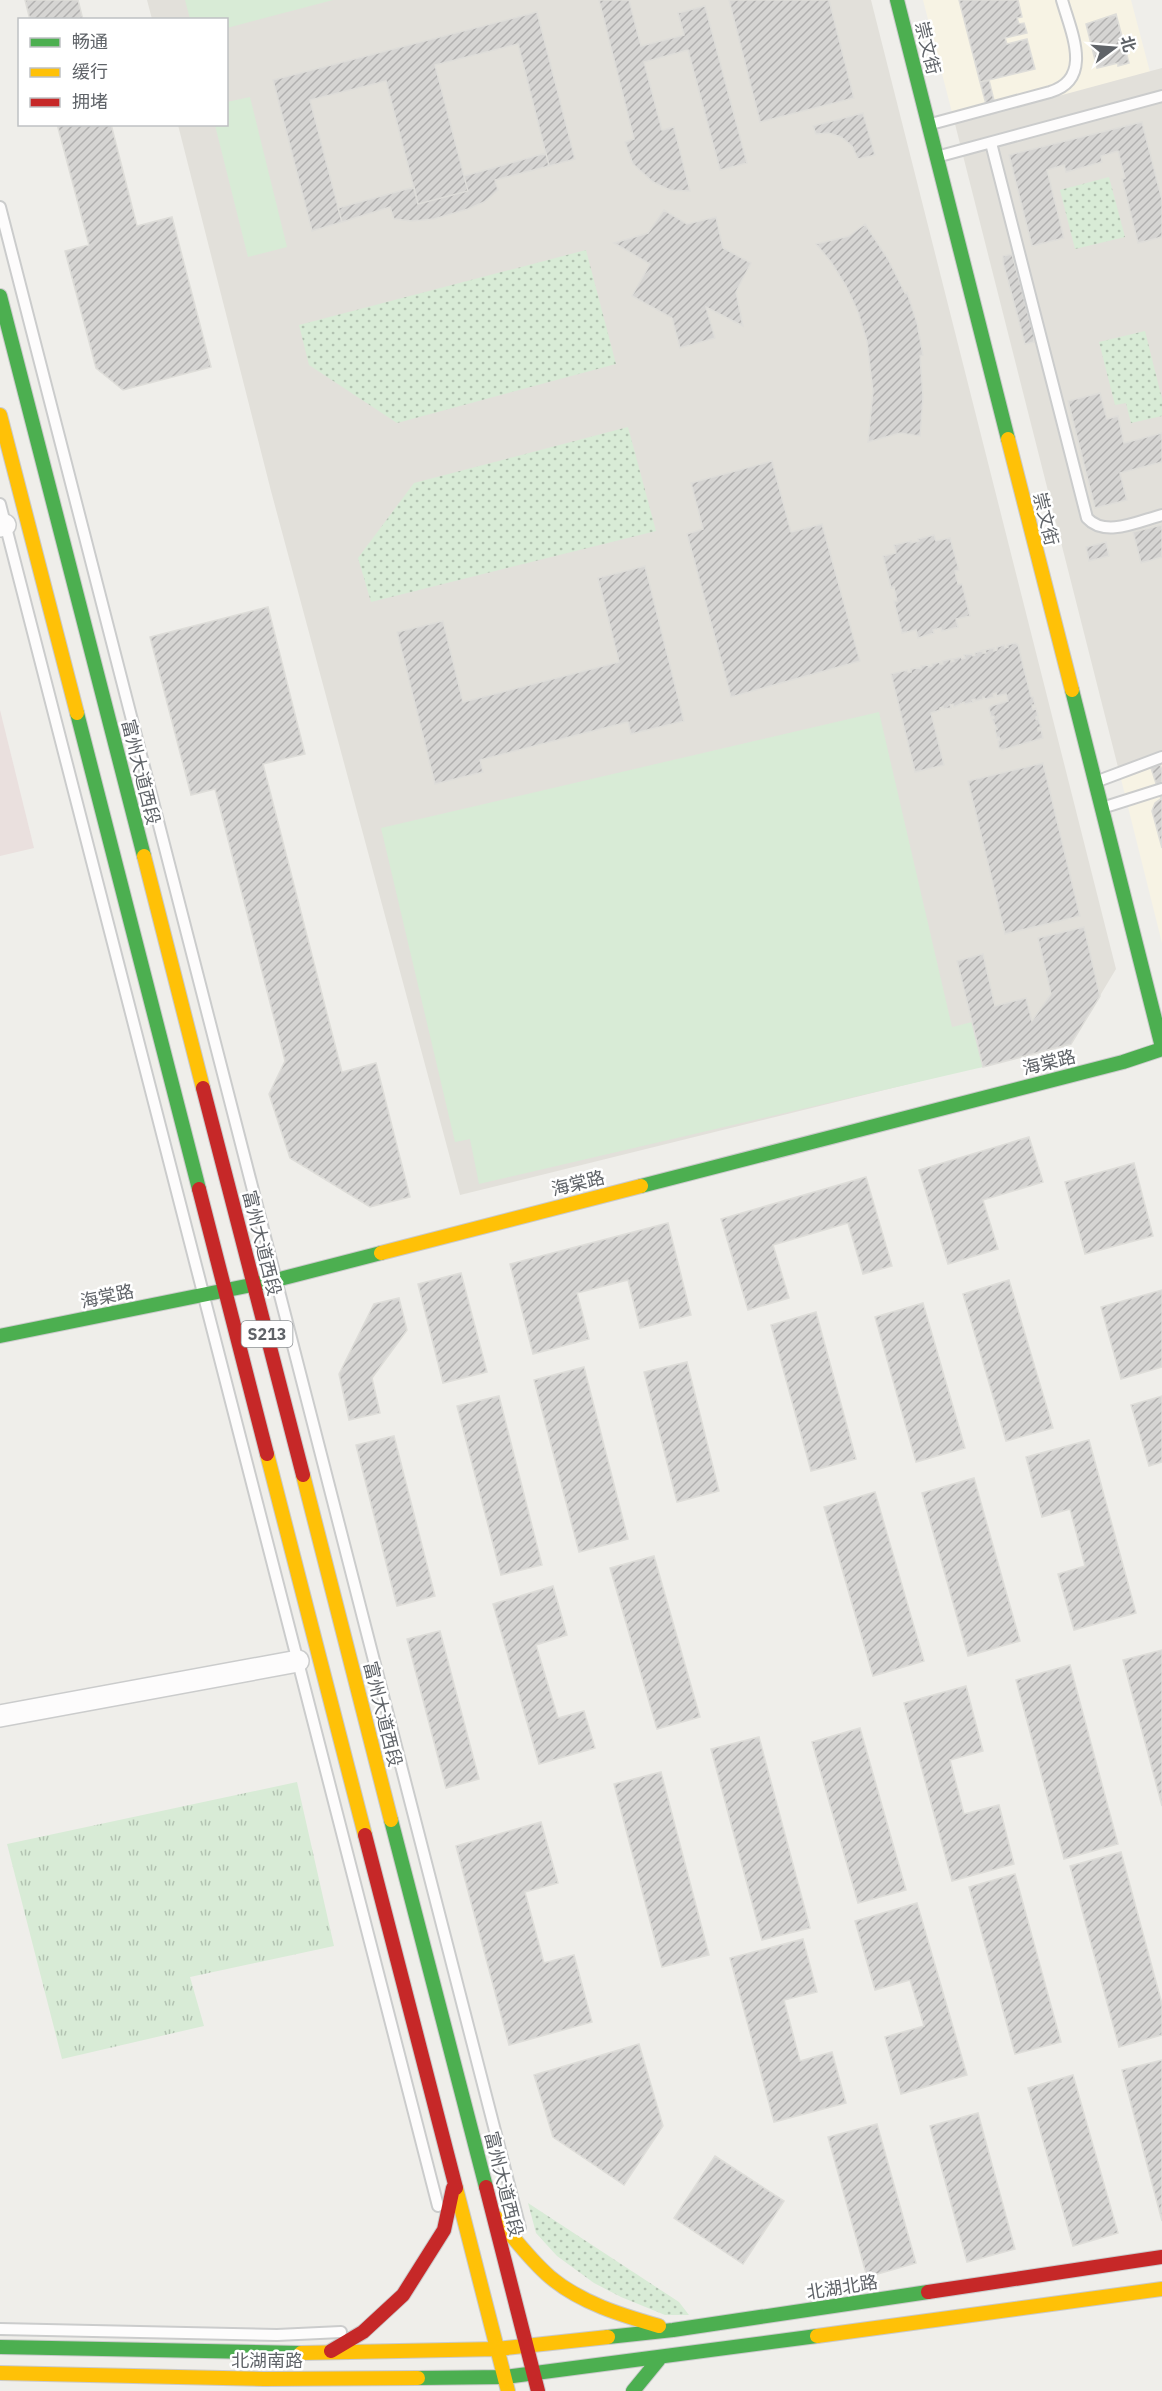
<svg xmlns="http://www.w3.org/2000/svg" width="1162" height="2391" font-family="'IBM Plex Sans','Noto Sans SC',sans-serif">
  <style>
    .commercial { fill: #f7f3e4 }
    .education { fill: #e2e0da }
    .medical { fill: #eae0de }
    .grass { fill: url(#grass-dots) }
    .park { fill: url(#park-tufts) }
    .pitch { fill: #d8ebd6 }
    .building { fill: url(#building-hatch); stroke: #deddd9; stroke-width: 1.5 }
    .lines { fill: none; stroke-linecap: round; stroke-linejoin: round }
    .lane-casing { stroke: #cbcccc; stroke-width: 14 }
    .street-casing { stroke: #cbcccc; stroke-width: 24 }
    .fast-casing { stroke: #cacacb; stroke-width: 16 }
    .slow-casing { stroke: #cacacb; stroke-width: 16 }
    .jam-casing { stroke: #cacacb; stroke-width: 16 }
    .lane { stroke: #fdfcfc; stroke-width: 10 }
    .street { stroke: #fdfcfc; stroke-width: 21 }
    .fast { stroke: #4caf50; stroke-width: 14 }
    .slow { stroke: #ffc107; stroke-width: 14 }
    .jam { stroke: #c62828; stroke-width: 14 }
    .labels { text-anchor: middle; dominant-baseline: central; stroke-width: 5; stroke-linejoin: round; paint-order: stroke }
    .shield { fill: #fff; stroke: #8f9295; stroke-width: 1.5 }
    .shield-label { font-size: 16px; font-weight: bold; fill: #5f6368 }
    .street-label { font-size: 18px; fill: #5f6368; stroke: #fff }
  </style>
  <defs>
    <pattern id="grass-dots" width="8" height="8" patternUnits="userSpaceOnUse" patternTransform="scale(1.5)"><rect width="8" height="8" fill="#d8ebd6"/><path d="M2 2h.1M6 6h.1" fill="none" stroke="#b2c2b1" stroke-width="1.8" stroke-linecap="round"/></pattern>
    <pattern id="park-tufts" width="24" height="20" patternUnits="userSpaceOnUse" patternTransform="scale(1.5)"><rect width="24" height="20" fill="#d8ebd6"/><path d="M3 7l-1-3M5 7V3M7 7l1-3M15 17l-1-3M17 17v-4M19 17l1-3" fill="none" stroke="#b2c2b1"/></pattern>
    <pattern id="building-hatch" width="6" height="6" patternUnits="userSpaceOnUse" patternTransform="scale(1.5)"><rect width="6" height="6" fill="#d6d5d3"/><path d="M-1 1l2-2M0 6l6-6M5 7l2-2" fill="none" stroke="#b1b0af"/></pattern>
  </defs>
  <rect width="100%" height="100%" fill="#efeeea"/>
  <!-- commercial -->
  <path class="commercial" d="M923,0H1131L1150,72L955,124Z
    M1162,764V943L1121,779Z"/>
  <!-- education -->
  <path class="education" d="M147,0H871L1116,969L1071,1044L460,1195L271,491L178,125L226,124V20L152,19Z
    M1162,68V764L1121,779L955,124Z"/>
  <!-- medical -->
  <path class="medical" d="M0,710L34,848L0,856Z"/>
  <!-- grass -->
  <path class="grass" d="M1109,177L1125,237L1075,249L1060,190Z
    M586,250L616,364L397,423L309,365L299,325Z
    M1145,331L1162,399V416L1131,423L1126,403L1115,405L1099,342Z
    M628,427L656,531L371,602L358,558L414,483Z
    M528,2203L679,2302L689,2315H665L621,2297L594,2283L557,2256L536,2233Z"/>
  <!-- park -->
  <path class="park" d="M297,1782L334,1946L190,1977L204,2026L62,2059L7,1844Z"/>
  <!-- pitch -->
  <path class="pitch" d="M185,0H333L227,28L226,20L190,19Z
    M250,97L287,247L248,257L215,125L226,124L227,102Z
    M879,712L952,1027L972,1022L983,1067L479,1184L470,1139L455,1142L381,828Z"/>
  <!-- building -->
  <path class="building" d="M25,0H78L83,20H30Z
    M599,0H629L641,46L684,35L678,13L705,6L747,163L720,170L688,50L644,62L662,130L674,127L690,191L670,190L653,182L633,164L625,142L634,139Z
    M729,0H829L854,98L760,122Z
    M959,0H1018L1022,17L1017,18L1019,24L1024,23L1027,33L1005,38L1007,44L1027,39L1035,69L980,82Z
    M537,12L575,159L549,166L518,44L435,65L468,191L418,204L386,81L310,100L342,222L312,231L273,80Z
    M1116,14L1129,63L1118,66V63L1097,68L1086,24Z
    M989,80L997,113L989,115L980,82Z
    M863,113L875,155L858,159L852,146L841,137L829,133L816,134L813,126Z
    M1142,122L1162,200V237L1138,243L1122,179L1125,178L1118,151L1101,156L1102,162L1066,172L1064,165L1047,170L1064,238L1032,246L1009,155Z
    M57,124H111L137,226L172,217L211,367L123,390L96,368L65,251L89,245Z
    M546,153L549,166L495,180L498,190L484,202L468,209L434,219L412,221L394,219L390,207L342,222L338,208L414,187L418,204L468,191L464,176Z
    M664,210L687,224L716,217L723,248L751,263L736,292L743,326L706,307L715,338L680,348L672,318L632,296L650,264L614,243L648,233Z
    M865,224L888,259L905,293L907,292L917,323L923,355L920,356L923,397L920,436L900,433L868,442L873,391L867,342L858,312L846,286L831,262L816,244L849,236Z
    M1012,254L1034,336V342L1025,344L1003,262V256Z
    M1100,393L1107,419L1118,416L1124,443L1162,433V462L1120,473L1127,500L1095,508L1068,401Z
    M772,461L791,532L822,524L860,661L731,697L687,534L703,529L691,483Z
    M1162,525V557L1141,563L1133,532Z
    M934,535L936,541L950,538L959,570L955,571L958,584H962L970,616L956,619L958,627L942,631L941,628L933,630L934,633L918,638L916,630L902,633L894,601H897L894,587L891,588L883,556L896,553L894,545L911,541V543L919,541L918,539Z
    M1106,542L1109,556L1089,561L1086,547Z
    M645,566L684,721L631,734L628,722L480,760L483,772L435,784L397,632L443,621L463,702L619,662L598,578Z
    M268,607L305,754L263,764L342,1072L376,1063L410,1197L370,1207L290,1158L269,1094L285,1061L215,789L191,795L150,637Z
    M1015,643L1018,645L1031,697H1033L1035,705H1032L1033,709L1036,708L1038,716L1036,717V719L1038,718L1041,727L1038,728V731L1041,730L1043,738L1002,750L999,748L998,741L1000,740L999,737L997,738L995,729H997L992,719L994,718V716L991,717L989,708L991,706L1008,701L1006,694L997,696L996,693L993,694L994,697L986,699L983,697V699L975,701V699L972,700L973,702L965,704L964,702L954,707L953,704L950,705L951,708L943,709V707L940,708V710L931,713L944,765L915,772L891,674L907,670L908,672H911V669L918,668L921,669V666L929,665V667L932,666V664L940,662V664H943L942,661L951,659V662L954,661L953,659L961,657L962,659L965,658L964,655L972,654L973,656L975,655V653L983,650V653H986L985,650L994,648V651L997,650V647L1004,645L1005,648L1008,647L1007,645Z
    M1043,763L1080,916L1005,934L968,781Z
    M1160,764L1162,771L1161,799L1151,768Z
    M1162,798V848L1152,811L1155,803Z
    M1084,927L1100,996L1071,1044L983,1067L957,961L983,954L995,1006L1026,998L1032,1021L1051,994L1038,938Z
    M1029,1137L1043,1182L983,1200L998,1249L948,1264L919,1170Z
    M1134,1163L1153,1236L1085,1254L1065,1182Z
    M866,1177L892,1266L863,1274L848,1223L773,1245L789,1298L748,1310L721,1219Z
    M668,1223L691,1315L640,1328L628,1280L577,1293L589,1339L533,1354L510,1264Z
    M461,1273L487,1372L443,1383L418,1284Z
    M1009,1280L1053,1428L1006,1441L963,1294Z
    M1162,1290V1367L1121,1379L1101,1307Z
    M399,1298L407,1330L372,1378L380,1413L349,1420L339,1374L374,1304Z
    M923,1303L965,1448L916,1462L875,1317Z
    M816,1312L856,1459L811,1471L771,1325Z
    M687,1362L719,1491L677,1502L644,1372Z
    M584,1367L628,1539L579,1552L534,1380Z
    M499,1396L542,1565L501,1575L457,1406Z
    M1162,1396V1462L1149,1466L1131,1405Z
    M394,1436L435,1596L397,1606L356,1445Z
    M1089,1440L1136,1613L1074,1630L1058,1574L1085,1566L1070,1509L1042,1517L1026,1457Z
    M974,1478L1020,1641L968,1656L922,1493Z
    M875,1492L924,1661L873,1676L824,1507Z
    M654,1556L700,1717L657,1729L610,1568Z
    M553,1586L567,1635L536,1645L558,1718L584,1711L595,1748L539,1764L493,1604Z
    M440,1631L479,1779L446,1788L407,1639Z
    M1162,1650V1806L1123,1660Z
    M1070,1665L1118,1844L1064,1859L1016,1680Z
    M966,1686L983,1751L950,1760L964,1814L999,1805L1014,1864L952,1881L904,1703Z
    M860,1728L906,1890L858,1903L812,1742Z
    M759,1737L810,1928L762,1940L711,1749Z
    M661,1772L709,1955L662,1967L614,1784Z
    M541,1822L558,1883L525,1892L544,1963L574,1955L592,2022L509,2045L456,1846Z
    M1121,1852L1162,2004V2035L1119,2047L1070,1866Z
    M1015,1874L1061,2042L1015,2054L969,1887Z
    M917,1903L967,2075L901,2094L885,2037L924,2026L910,1980L875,1990L855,1921Z
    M803,1939L817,1992L784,2000L800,2061L832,2052L846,2103L774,2122L730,1958Z
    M639,2044L663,2126L624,2185L553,2137L534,2075Z
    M1162,2060V2221L1122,2070Z
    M1073,2075L1118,2233L1073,2246L1028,2088Z
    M978,2113L1015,2249L967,2262L930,2126Z
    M877,2124L916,2263L867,2277L828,2137Z
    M715,2156L784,2201L743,2264L674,2218Z"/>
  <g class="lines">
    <defs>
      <path id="lane" d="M931,124L1050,92C1094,79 1071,32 1062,0
        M991,143L1087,518C1105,538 1139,521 1162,515
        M940,156L1162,96
        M0,207L520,2228
        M0,504L438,2206
        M1098,781L1162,757
        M1102,808L1162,789
        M0,2329L277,2335L341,2332"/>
      <path id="street" d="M0,526L5,525
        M0,1716L298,1661"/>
      <path id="fast" d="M897,0L1008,439
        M0,296L144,856
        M1072,690L1162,1047
        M77,713L199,1189
        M641,1186L1123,1062L1162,1049
        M0,1336L276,1280L381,1253
        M391,1820L486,2187
        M608,2337L673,2330L928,2292
        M0,2347L301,2353
        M418,2378L505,2377L817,2336
        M633,2391L660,2358"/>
      <path id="slow" d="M0,415L77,713
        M1008,439L1072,690
        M144,856L203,1088
        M381,1253L641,1186
        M267,1454L365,1835
        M303,1475L391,1820
        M456,2188L508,2391
        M497,2218C514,2238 530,2260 550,2277C581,2303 621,2315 659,2326
        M817,2336L1162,2289
        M301,2353L497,2349L608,2337
        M0,2373L264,2379L418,2378"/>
      <path id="jam" d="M203,1088L303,1475
        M199,1189L267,1454
        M365,1835L456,2188
        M486,2187L538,2391
        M928,2292L1162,2257
        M331,2351L363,2332L403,2295L444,2230L453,2188"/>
    </defs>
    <!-- lane casing -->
    <use href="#lane" class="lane-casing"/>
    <!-- street casing -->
    <use href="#street" class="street-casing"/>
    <!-- fast casing -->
    <use href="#fast" class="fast-casing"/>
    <!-- slow casing -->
    <use href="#slow" class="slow-casing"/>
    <!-- jam casing -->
    <use href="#jam" class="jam-casing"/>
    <!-- lane -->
    <use href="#lane" class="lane"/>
    <!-- street -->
    <use href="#street" class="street"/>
    <!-- fast -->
    <use href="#fast" class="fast"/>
    <!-- slow -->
    <use href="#slow" class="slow"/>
    <!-- jam -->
    <use href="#jam" class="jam"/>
  </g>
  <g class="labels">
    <!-- shield labels -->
    <rect class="shield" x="241.5" y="1321" width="51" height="26" rx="4.5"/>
    <g class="shield-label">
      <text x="267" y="1334">S213</text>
    </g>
    <!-- street labels -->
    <g class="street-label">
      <text transform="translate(928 48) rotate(76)">崇文街</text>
      <text transform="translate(1046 519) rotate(76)">崇文街</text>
      <text transform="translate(141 772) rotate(76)">富州大道西段</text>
      <text transform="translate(1049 1062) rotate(-14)">海棠路</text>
      <text transform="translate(578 1183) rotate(-14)">海棠路</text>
      <text transform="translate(262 1243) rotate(76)">富州大道西段</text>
      <text transform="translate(107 1296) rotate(-12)">海棠路</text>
      <text transform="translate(383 1714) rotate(76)">富州大道西段</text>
      <text transform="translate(504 2184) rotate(76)">富州大道西段</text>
      <text transform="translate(842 2287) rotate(-9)">北湖北路</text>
      <text x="267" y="2360">北湖南路</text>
    </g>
  </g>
  <!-- legend -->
  <rect x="18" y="18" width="210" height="108" fill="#ffffff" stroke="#bfc1c3" stroke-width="1.5"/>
  <rect x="30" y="38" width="30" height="9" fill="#4caf50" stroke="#bfc1c3" stroke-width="1.5"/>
  <text x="72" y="48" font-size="18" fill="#5f6368">畅通</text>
  <rect x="30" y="68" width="30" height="9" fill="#ffc107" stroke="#bfc1c3" stroke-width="1.5"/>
  <text x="72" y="78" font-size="18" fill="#5f6368">缓行</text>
  <rect x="30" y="98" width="30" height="9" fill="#c62828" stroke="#bfc1c3" stroke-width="1.5"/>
  <text x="72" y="108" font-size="18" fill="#5f6368">拥堵</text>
  <!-- north arrow -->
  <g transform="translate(1114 48) rotate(74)" stroke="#ffffff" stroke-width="4.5" paint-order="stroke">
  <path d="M0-4.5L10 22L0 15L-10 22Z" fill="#5f6368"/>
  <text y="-9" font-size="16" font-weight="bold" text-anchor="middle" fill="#5f6368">北</text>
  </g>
</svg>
